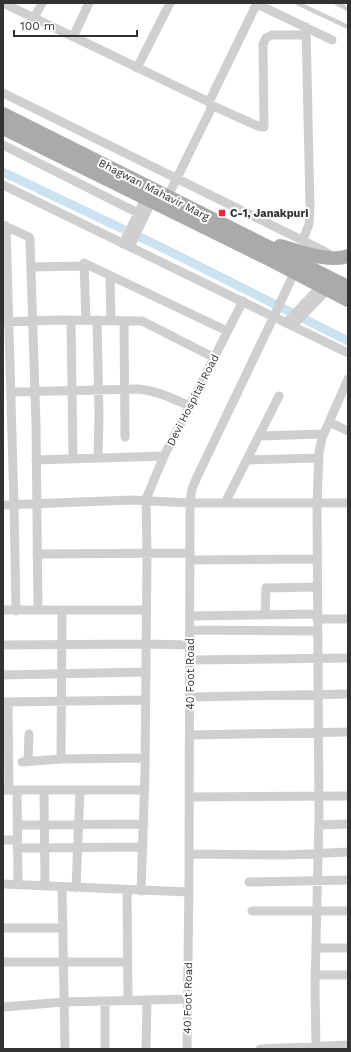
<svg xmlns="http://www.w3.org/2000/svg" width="351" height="1052" font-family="'Work Sans',sans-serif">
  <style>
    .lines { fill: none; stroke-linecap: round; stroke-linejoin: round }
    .canal { stroke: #cbe2f0; stroke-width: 9 }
    .service { stroke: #cfcfcf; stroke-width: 4.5 }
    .minor { stroke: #cfcfcf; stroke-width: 9 }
    .primary { stroke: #aaa; stroke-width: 14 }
    .poi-dot { fill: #f4283a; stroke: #fff; stroke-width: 1.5 }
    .labels { text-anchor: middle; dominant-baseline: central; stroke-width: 4; stroke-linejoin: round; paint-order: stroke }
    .street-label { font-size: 11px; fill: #323232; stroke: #fff }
    .poi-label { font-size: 11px; font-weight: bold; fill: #323232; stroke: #fff; text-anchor: start }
  </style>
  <rect width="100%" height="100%" fill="#fff"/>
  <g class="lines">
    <!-- canal -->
    <path class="canal" d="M3,172L167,250L348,341"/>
    <!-- service -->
    <path class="service" d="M297,3L348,27
      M336,3L348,9"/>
    <!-- minor -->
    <path class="minor" d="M3,3L209,102
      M257,4L332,40
      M34,18L42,3
      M73,37L89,3
      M137,68L170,3
      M3,93L324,251L331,256
      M211,105L260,127H264L263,44L266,38L272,35H306
      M3,145L138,213
      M3,185L348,353
      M168,196L210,111L211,105L209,102L257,3
      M3,225L29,237L30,240L36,424L38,610
      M6,226L14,505L16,611
      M303,240L309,224L310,207L306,27
      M123,244L145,199
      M130,247L151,202
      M31,267L84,266
      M110,276L111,321
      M71,320L73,458
      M86,320L84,263L227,331
      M97,320L99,414L98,457
      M124,321L125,437
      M3,322L57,320L142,321L215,358
      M286,323L321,286
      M292,326L327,290
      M11,392L139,389C158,391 173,399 190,406
      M329,422L348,431
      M259,436L323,434
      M36,460L164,456
      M247,460L319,458
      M225,503L279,396
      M3,505L132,500L190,503H348
      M37,554L190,553
      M190,560L317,559
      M3,610H146
      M265,615L266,588L317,587
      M190,616L317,614
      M317,619H348
      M190,630L317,631
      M3,645L146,644L190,645
      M190,660L348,658
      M3,675L146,672
      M190,697L348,694
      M3,702L145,700
      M8,702L9,790
      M190,735L348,732
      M61,759L62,610
      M28,761L29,734
      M22,762L61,759L145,758
      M3,790H145
      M17,790L18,885
      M44,790L45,886
      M190,797L348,796
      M17,825L144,824
      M319,825L348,824
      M3,840H17
      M17,848L143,847
      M189,854L287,855L348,852
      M249,882L348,880
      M3,884L189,892
      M62,887L65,1049
      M76,888L80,790
      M127,890L128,1000
      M141,891L145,772L147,553L146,499L164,456L243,301
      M252,911H348
      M3,928H63
      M316,948H348
      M3,962H127
      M315,975H348
      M3,1007L64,1002L188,999
      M105,1049V1002
      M146,1049L147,1000
      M187,1049L189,880L190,503L192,489L197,477L276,312L294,273
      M260,1049L348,1045
      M316,1049L315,985L319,818L317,504L319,452L322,438L348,379"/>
    <!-- primary -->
    <path class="primary" d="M3,114L348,287
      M3,128L267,258L348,300
      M280,246C299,251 329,263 348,256"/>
  </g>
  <!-- markers -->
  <rect class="poi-dot" x="218" y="209" width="8" height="8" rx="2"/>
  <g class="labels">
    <!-- street labels -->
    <g class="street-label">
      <text transform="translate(154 190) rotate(27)">Bhagwan Mahavir Marg</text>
      <text transform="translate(193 400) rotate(-63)">Devi Hospital Road</text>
      <text transform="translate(190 674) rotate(-90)">40 Foot Road</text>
      <text transform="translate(188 998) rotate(-89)">40 Foot Road</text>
    </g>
    <!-- poi labels -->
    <g class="poi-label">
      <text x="230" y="213">C-1, Janakpuri</text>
    </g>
  </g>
  <!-- border -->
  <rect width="351" height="1052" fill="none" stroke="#323232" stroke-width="8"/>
  <!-- scale -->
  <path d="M14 30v6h123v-6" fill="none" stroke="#323232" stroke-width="2"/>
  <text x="20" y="30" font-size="12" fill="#323232" stroke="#ffffff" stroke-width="3" paint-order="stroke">100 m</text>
</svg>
